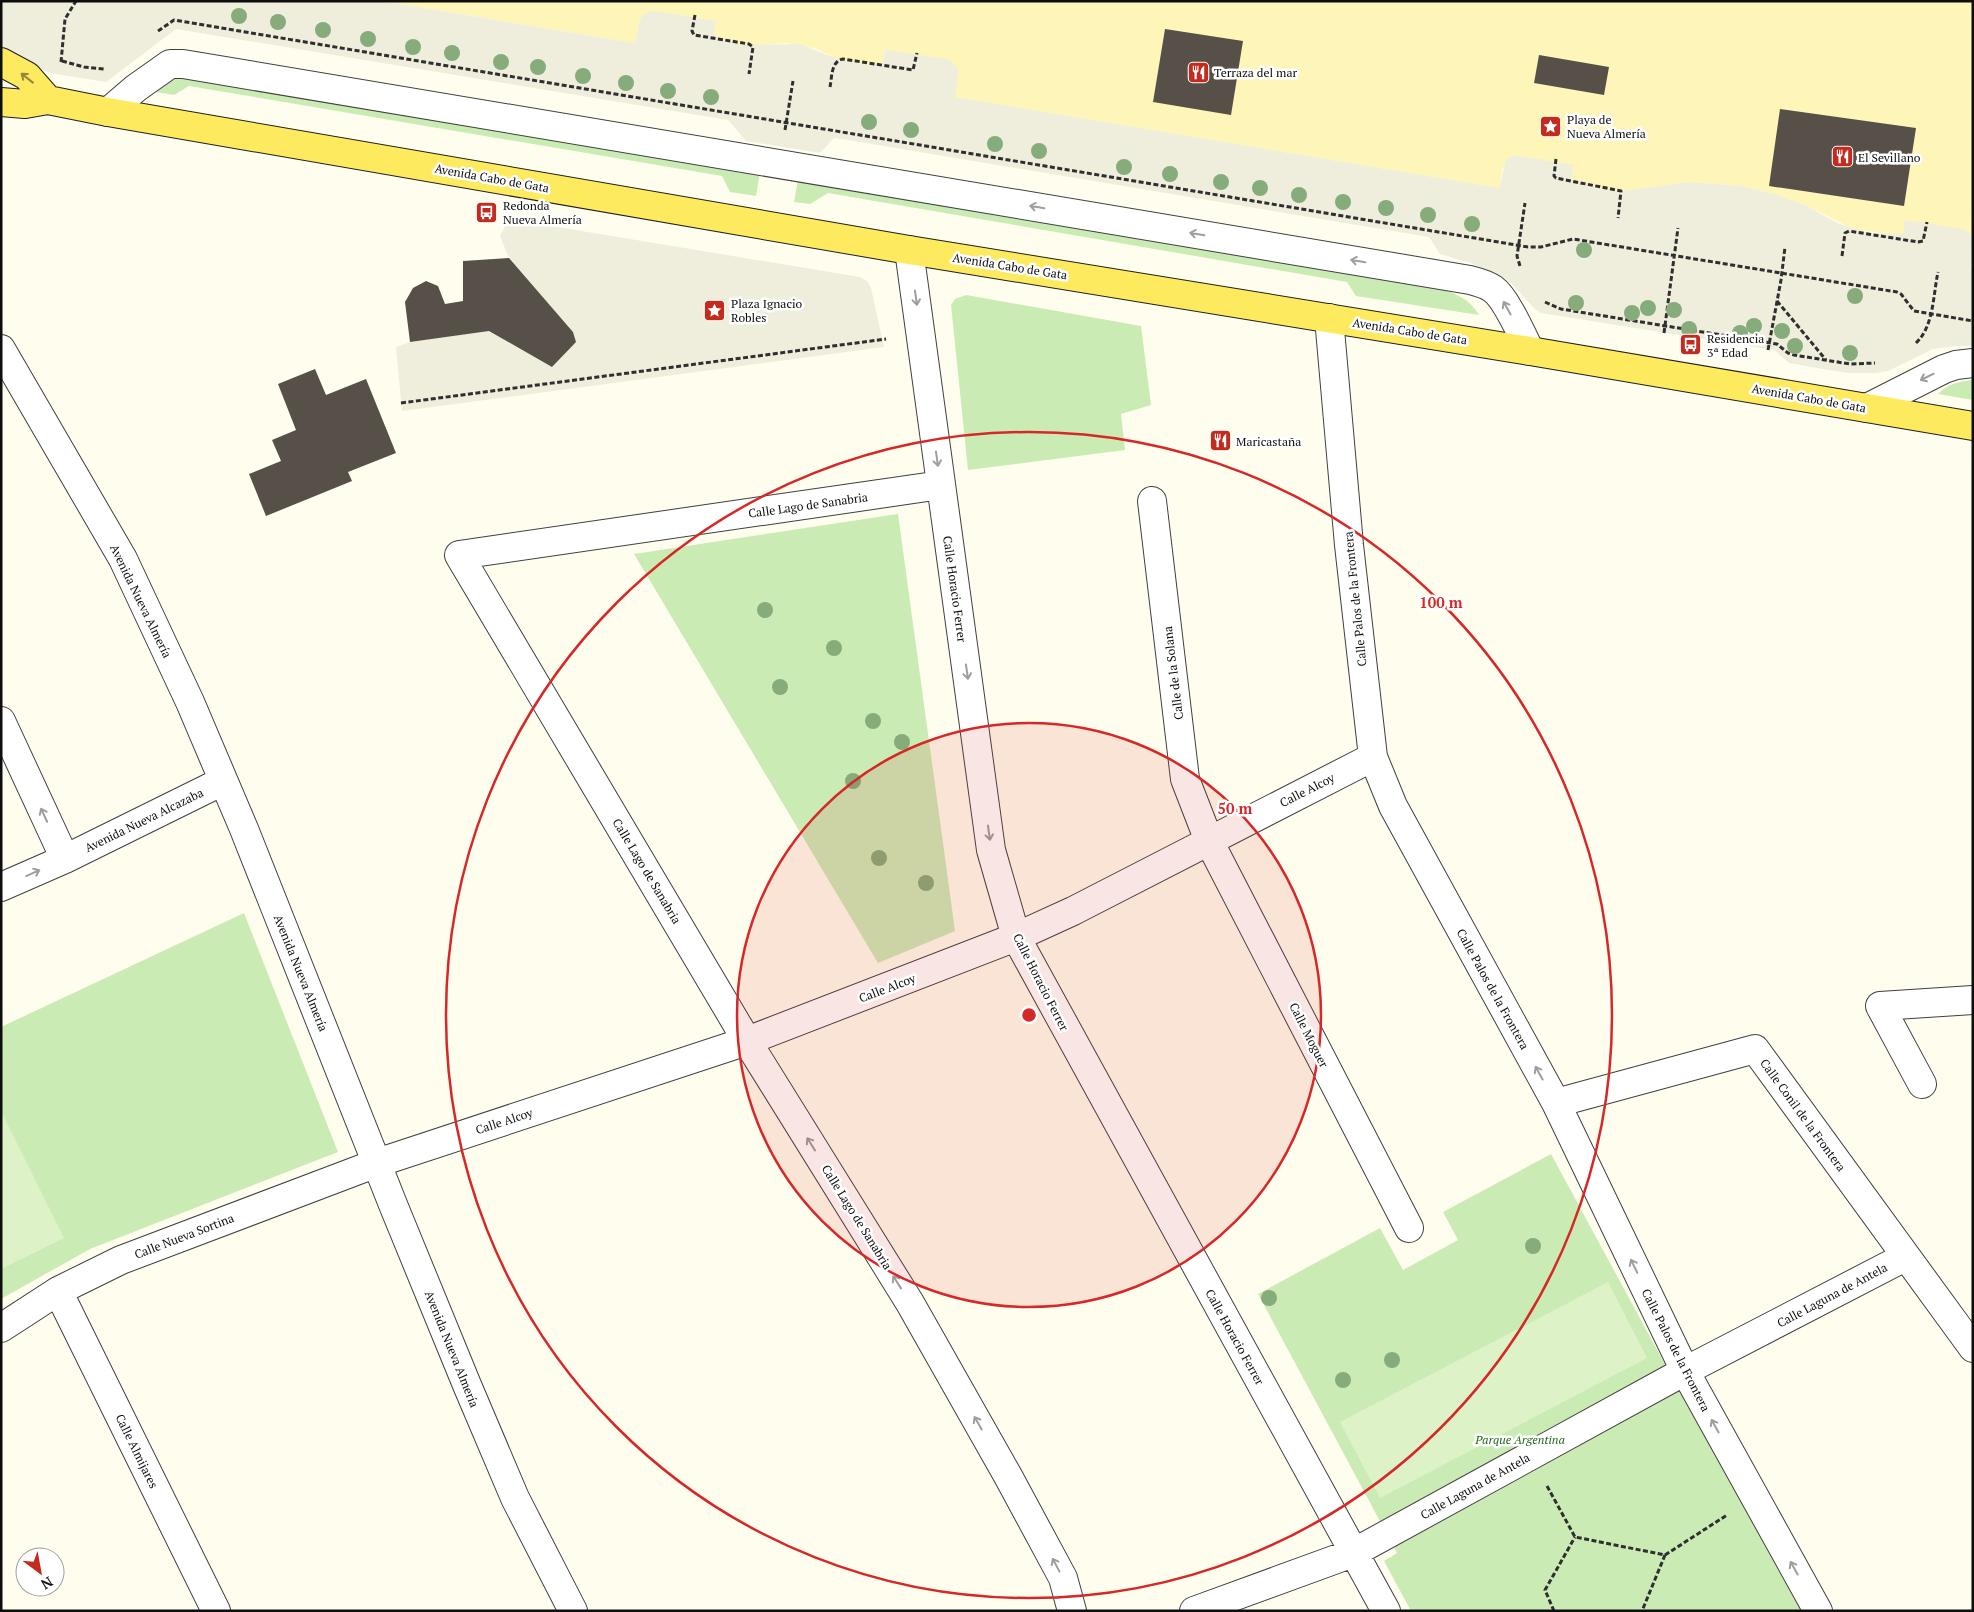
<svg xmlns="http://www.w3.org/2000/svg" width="1974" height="1612" font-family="'PT Serif',serif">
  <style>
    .green { fill: #cbebb5 }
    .sand { fill: #fdf6b8 }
    .pitch { fill: #def2c8 }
    .plaza { fill: #efeddc }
    .building { fill: #565049 }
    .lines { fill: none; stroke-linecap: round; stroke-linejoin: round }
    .minor-casing { stroke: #404040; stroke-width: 30 }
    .major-casing { stroke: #1e1e1e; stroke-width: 30 }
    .path { stroke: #2f2f2f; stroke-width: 3; stroke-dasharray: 5 2.5; stroke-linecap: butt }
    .minor { stroke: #fff; stroke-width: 28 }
    .major { stroke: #feea5e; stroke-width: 28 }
    .tree { fill: #85ac7a }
    .oneway { stroke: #92873a }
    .oneway2 { stroke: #9e9e9e }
    .ring { fill: none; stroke: #d62828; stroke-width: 2.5 }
    .labels { text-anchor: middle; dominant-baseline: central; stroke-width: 5; stroke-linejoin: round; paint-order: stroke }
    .poi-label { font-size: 12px; fill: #0d0d0d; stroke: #fff; text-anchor: start }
    .street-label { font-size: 12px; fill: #0d0d0d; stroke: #fff }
    .park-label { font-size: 12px; font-style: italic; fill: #21681b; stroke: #fff }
    .centre { fill: #d62828; stroke: #fff; stroke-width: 2.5 }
    .ring-label { font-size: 15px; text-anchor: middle; font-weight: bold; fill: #d62828; stroke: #fff; stroke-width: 5; stroke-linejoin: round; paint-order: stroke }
  </style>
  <rect width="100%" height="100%" fill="#fffeee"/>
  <!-- green -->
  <path class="green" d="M186,76L760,173L756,196L730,192L722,176L189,86L174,95L156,92C164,82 174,78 186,76Z
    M798,179L1438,288C1456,294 1469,298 1479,315L1356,296L1347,282L828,193L810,204L794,202Z
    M966,295L1141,326L1151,405L1121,414L1125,450L968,470L951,305L955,299Z
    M1973,380V400L1938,394C1948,384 1959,381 1973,380Z
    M898,514L955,931L878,963L634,554Z
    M244,913L338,1152L90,1249L1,1299V1027Z
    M1551,1154L1668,1370L1802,1611H1411L1384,1561L1397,1553L1258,1294L1380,1228L1403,1270L1458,1240L1443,1212Z"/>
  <!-- sand -->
  <path class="sand" d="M382,1H1973V237L1970,233L1906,220L1903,234H1886L1853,229L1807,206L1775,194L1742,186L1690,182L1620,191L1604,189L1571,179L1574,165L1503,167L1499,188L954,97L958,76L885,50L883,63L869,65L854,63L840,60L814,48L785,43L756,46L741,45L714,35L716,21L639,23L635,43Z"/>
  <!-- pitch -->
  <path class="pitch" d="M1,1111L64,1238L1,1269Z
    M1608,1282L1647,1358L1380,1498L1340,1422Z"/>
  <!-- plaza -->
  <path class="plaza" d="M1,1H382L635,43L639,23L642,16L648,12L655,11L716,21L714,35L741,45L800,44L840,60L868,65L883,63L885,50L947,59L953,63L958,69V76L955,97L1499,188L1506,160L1512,156H1519L1574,165L1571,179L1604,189L1621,191L1690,182L1742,186L1775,194L1807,206L1837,223L1869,233L1903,234L1905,220L1963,229L1970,233L1973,237L1971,266L1973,267V346H1957L1933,349L1888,371L1876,373H1848L1817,368L1789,363L1774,350L1541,313L1535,309L1510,282L1495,273L1471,263L1440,254L1429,237L854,141L834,138L820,153L746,141L728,120L176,29L106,82L50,73L28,64L1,47Z
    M509,219L860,277L867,281L871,288L884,347L402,411L396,347L410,342L489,331L552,367L576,342L573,332L509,258L500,236Z"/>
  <!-- building -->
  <path class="building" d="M1165,29L1243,41L1231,115L1153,102Z
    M1539,55L1609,67L1604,95L1534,83Z
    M1780,109L1916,128L1904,206L1769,186Z
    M509,258L573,332L576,342L552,367L489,331L410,342L405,302L413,288L426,281L438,286L445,304L463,301V261Z
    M315,369L326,395L366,379L396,453L348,472L352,481L266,516L249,474L281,461L272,440L296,430L278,384Z"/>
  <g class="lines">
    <defs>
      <path id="minor" d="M108,112L136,88L170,64H183L1470,280C1478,282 1486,284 1493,289C1506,298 1522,335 1530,351
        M909,250L991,850L1016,937L1386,1611
        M1329,318L1349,545L1373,757L1393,806L1556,1103L1685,1371L1818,1611
        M1,349L123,559L190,702L244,829L394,1207L467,1385L515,1498L573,1611
        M1867,408L1944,369L1956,365L1973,363
        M941,485L459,555L747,1041L910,1303L1008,1476L1063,1578L1072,1611
        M1152,501L1185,779L1209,841L1409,1228
        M1,721L65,859
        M1,887L65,859L223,781
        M1922,1084L1880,1006L1973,1000
        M1556,1103L1755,1049L1973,1348
        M58,1291L216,1611
        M1,1328L58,1291L121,1260L377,1163L747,1041L1016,937L1073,911L1373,757
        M1194,1611L1353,1553L1685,1371L1905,1257"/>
      <path id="major" d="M1,62L27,76L48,100
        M1,102L25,104L48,100L108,112L909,250L1530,351L1973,426"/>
    </defs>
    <!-- minor casing -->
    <use href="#minor" class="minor-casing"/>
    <!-- major casing -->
    <use href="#major" class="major-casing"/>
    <!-- path -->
    <path class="path" d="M695,15L692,31L694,35L749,44L753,47L749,74
      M158,31L174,20L1528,247H1541L1573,239L1897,292L1901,294L1914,311L1973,321
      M62,61L84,67L104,69
      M61,62L65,19L76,1
      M830,87C832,77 831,61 843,59L913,70L917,53
      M785,130L793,81
      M1556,159L1554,176L1556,178L1621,191L1618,218
      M1842,256L1845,233L1849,231L1918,242L1923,241L1927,222
      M1520,266L1517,256L1525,203
      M1777,301L1826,360
      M1545,302L1561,309L1777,344L1788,353L1794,355L1850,364L1875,363
      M1664,333L1678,228
      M1916,343C1934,326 1933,295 1938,272
      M1768,350L1781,280L1785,247
      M401,403L886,339
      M1547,1486L1575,1537L1665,1555L1642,1611
      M1665,1555L1727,1515
      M1554,1611L1545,1590L1575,1537"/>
    <!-- minor -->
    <use href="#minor" class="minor"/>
    <!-- major -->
    <use href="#major" class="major"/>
  </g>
  <!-- trees -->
  <g class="tree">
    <circle cx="239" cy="16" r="8"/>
    <circle cx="278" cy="22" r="8"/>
    <circle cx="323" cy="30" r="8"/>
    <circle cx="368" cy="39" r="8"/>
    <circle cx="413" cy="47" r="8"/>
    <circle cx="452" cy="53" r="8"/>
    <circle cx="501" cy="62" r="8"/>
    <circle cx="538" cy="67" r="8"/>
    <circle cx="583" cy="76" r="8"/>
    <circle cx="626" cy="83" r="8"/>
    <circle cx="668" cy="91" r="8"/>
    <circle cx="711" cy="97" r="8"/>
    <circle cx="869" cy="122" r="8"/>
    <circle cx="911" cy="130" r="8"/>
    <circle cx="995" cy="144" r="8"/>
    <circle cx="1039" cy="151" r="8"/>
    <circle cx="1124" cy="167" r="8"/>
    <circle cx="1170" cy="174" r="8"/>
    <circle cx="1221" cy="182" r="8"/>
    <circle cx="1260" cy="188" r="8"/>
    <circle cx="1299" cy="195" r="8"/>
    <circle cx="1343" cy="202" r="8"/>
    <circle cx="1386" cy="208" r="8"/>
    <circle cx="1428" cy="215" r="8"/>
    <circle cx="1472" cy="224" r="8"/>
    <circle cx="1584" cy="250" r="8"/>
    <circle cx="1855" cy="296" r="8"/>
    <circle cx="1576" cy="303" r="8"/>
    <circle cx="1648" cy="308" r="8"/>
    <circle cx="1674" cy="310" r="8"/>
    <circle cx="1632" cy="313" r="8"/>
    <circle cx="1754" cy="326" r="8"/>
    <circle cx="1689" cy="329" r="8"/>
    <circle cx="1782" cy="331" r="8"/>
    <circle cx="1740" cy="333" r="8"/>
    <circle cx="1795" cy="346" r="8"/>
    <circle cx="1850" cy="353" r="8"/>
    <circle cx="765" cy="610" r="8"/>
    <circle cx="834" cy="648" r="8"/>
    <circle cx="780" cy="687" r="8"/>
    <circle cx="873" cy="721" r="8"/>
    <circle cx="902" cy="742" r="8"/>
    <circle cx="853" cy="781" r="8"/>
    <circle cx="879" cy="858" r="8"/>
    <circle cx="926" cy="883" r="8"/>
    <circle cx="1533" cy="1246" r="8"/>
    <circle cx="1269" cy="1298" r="8"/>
    <circle cx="1392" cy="1360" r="8"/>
    <circle cx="1343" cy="1380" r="8"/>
  </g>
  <!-- one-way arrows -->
  <defs><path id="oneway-shaft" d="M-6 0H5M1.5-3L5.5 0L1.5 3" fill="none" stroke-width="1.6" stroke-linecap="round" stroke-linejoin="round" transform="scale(1.25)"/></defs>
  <use class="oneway" href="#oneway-shaft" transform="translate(27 78) rotate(-142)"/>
  <g class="oneway2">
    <use href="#oneway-shaft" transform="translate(1037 207) rotate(-170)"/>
    <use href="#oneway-shaft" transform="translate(1197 234) rotate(-170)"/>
    <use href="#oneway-shaft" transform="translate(1358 261) rotate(-170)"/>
    <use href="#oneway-shaft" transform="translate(916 298) rotate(82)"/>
    <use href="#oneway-shaft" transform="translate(1507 308) rotate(-119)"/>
    <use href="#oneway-shaft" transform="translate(1927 377) rotate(154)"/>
    <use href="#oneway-shaft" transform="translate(937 459) rotate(82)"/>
    <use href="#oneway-shaft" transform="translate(967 672) rotate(82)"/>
    <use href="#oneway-shaft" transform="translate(44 815) rotate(-115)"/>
    <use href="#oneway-shaft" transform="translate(989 833) rotate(82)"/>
    <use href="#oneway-shaft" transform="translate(33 873) rotate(-24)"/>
    <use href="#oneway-shaft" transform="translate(1539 1073) rotate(-119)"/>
    <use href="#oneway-shaft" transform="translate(811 1144) rotate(-122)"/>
    <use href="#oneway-shaft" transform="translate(1634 1266) rotate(-116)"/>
    <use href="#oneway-shaft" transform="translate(897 1282) rotate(-122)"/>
    <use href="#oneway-shaft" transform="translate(978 1423) rotate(-120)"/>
    <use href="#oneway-shaft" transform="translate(1715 1426) rotate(-119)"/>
    <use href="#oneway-shaft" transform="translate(1056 1565) rotate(-118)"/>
    <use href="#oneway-shaft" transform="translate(1794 1568) rotate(-119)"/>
  </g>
  <!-- distance rings -->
  <circle cx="1029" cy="1015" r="292" fill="#d62828" fill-opacity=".12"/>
  <g class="ring">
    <circle cx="1029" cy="1015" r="292"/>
    <circle cx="1029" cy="1015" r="583"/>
  </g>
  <!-- icons -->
  <defs>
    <symbol id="restaurant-square" viewBox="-11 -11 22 22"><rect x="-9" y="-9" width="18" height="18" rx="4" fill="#c32b1f" stroke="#fff"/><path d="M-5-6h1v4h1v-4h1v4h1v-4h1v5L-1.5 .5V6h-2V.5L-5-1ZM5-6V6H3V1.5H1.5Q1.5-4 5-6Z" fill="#fff"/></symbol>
    <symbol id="sight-square" viewBox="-11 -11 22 22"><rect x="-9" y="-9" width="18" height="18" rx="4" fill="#c32b1f" stroke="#fff"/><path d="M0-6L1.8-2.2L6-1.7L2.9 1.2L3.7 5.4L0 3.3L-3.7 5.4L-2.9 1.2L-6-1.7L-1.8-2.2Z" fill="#fff"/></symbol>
    <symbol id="bus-square" viewBox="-11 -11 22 22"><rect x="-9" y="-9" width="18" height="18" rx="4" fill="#c32b1f" stroke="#fff"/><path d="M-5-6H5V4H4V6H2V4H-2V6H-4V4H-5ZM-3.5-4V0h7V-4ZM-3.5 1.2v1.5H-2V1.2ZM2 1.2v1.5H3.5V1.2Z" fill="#fff"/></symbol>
  </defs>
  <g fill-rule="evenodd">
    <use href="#restaurant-square" x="1186" y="60" width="25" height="25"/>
    <use href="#sight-square" x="1538" y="114" width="25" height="25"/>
    <use href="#restaurant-square" x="1830" y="144" width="25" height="25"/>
    <use href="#bus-square" x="474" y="200" width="25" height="25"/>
    <use href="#sight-square" x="702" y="298" width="25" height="25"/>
    <use href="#bus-square" x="1678" y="332" width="25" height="25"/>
    <use href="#restaurant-square" x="1208" y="428" width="25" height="25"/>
  </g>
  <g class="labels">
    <!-- poi labels -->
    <g class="poi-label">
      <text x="1214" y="72">Terraza del mar</text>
      <text x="1567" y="119">Playa de<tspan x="1567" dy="14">Nueva Almería</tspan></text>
      <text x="1858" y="157">El Sevillano</text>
      <text x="503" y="205">Redonda<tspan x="503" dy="14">Nueva Almería</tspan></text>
      <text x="731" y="303">Plaza Ignacio<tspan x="731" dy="14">Robles</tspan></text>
      <text x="1707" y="338">Residencia<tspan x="1707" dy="14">3ª Edad</tspan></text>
      <text x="1236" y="441">Maricastaña</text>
    </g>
    <!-- street labels -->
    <g class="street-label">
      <text transform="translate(492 178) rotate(10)">Avenida Cabo de Gata</text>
      <text transform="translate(1010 266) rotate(9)">Avenida Cabo de Gata</text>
      <text transform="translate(1410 331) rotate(9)">Avenida Cabo de Gata</text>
      <text transform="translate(1809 398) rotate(10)">Avenida Cabo de Gata</text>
      <text transform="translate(808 505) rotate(-8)">Calle Lago de Sanabria</text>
      <text transform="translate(955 589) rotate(82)">Calle Horacio Ferrer</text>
      <text transform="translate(1355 599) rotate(-96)">Calle Palos de la Frontera</text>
      <text transform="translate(141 601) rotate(64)">Avenida Nueva Almería</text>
      <text transform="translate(1173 673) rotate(-97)">Calle de la Solana</text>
      <text transform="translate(1307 790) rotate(-27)">Calle Alcoy</text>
      <text transform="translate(144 820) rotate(-26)">Avenida Nueva Alcazaba</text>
      <text transform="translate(647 871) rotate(59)">Calle Lago de Sanabria</text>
      <text transform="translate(301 973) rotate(68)">Avenida Nueva Almería</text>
      <text transform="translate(1041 982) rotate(63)">Calle Horacio Ferrer</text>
      <text transform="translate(887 988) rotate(-21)">Calle Alcoy</text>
      <text transform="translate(1493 989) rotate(61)">Calle Palos de la Frontera</text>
      <text transform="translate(1309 1035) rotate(63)">Calle Moguer</text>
      <text transform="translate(1803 1115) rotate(54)">Calle Conil de la Frontera</text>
      <text transform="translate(504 1121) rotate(-18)">Calle Alcoy</text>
      <text transform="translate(857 1217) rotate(58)">Calle Lago de Sanabria</text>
      <text transform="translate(184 1236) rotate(-21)">Calle Nueva Sortina</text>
      <text transform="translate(1832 1295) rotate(-28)">Calle Laguna de Antela</text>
      <text transform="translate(1235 1337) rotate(61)">Calle Horacio Ferrer</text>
      <text transform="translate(452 1349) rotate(68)">Avenida Nueva Almería</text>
      <text transform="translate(1676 1350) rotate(63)">Calle Palos de la Frontera</text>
      <text transform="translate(137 1451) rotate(64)">Calle Almijares</text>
      <text transform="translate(1475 1486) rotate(-29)">Calle Laguna de Antela</text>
    </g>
    <!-- park labels -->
    <g class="park-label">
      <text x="1520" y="1439">Parque Argentina</text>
    </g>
  </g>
  <circle cx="1029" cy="1015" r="8" class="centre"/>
  <g class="ring-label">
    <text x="1441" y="608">100 m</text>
    <text x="1235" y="814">50 m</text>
  </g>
  <!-- border -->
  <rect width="1974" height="1612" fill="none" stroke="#0d0d0d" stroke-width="5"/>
  <!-- north arrow -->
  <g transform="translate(40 1572) rotate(148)"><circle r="24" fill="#ffffff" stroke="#9e9e9e"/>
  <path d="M0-4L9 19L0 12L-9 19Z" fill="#c32b1f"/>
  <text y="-8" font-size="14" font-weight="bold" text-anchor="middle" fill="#0d0d0d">N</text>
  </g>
</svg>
